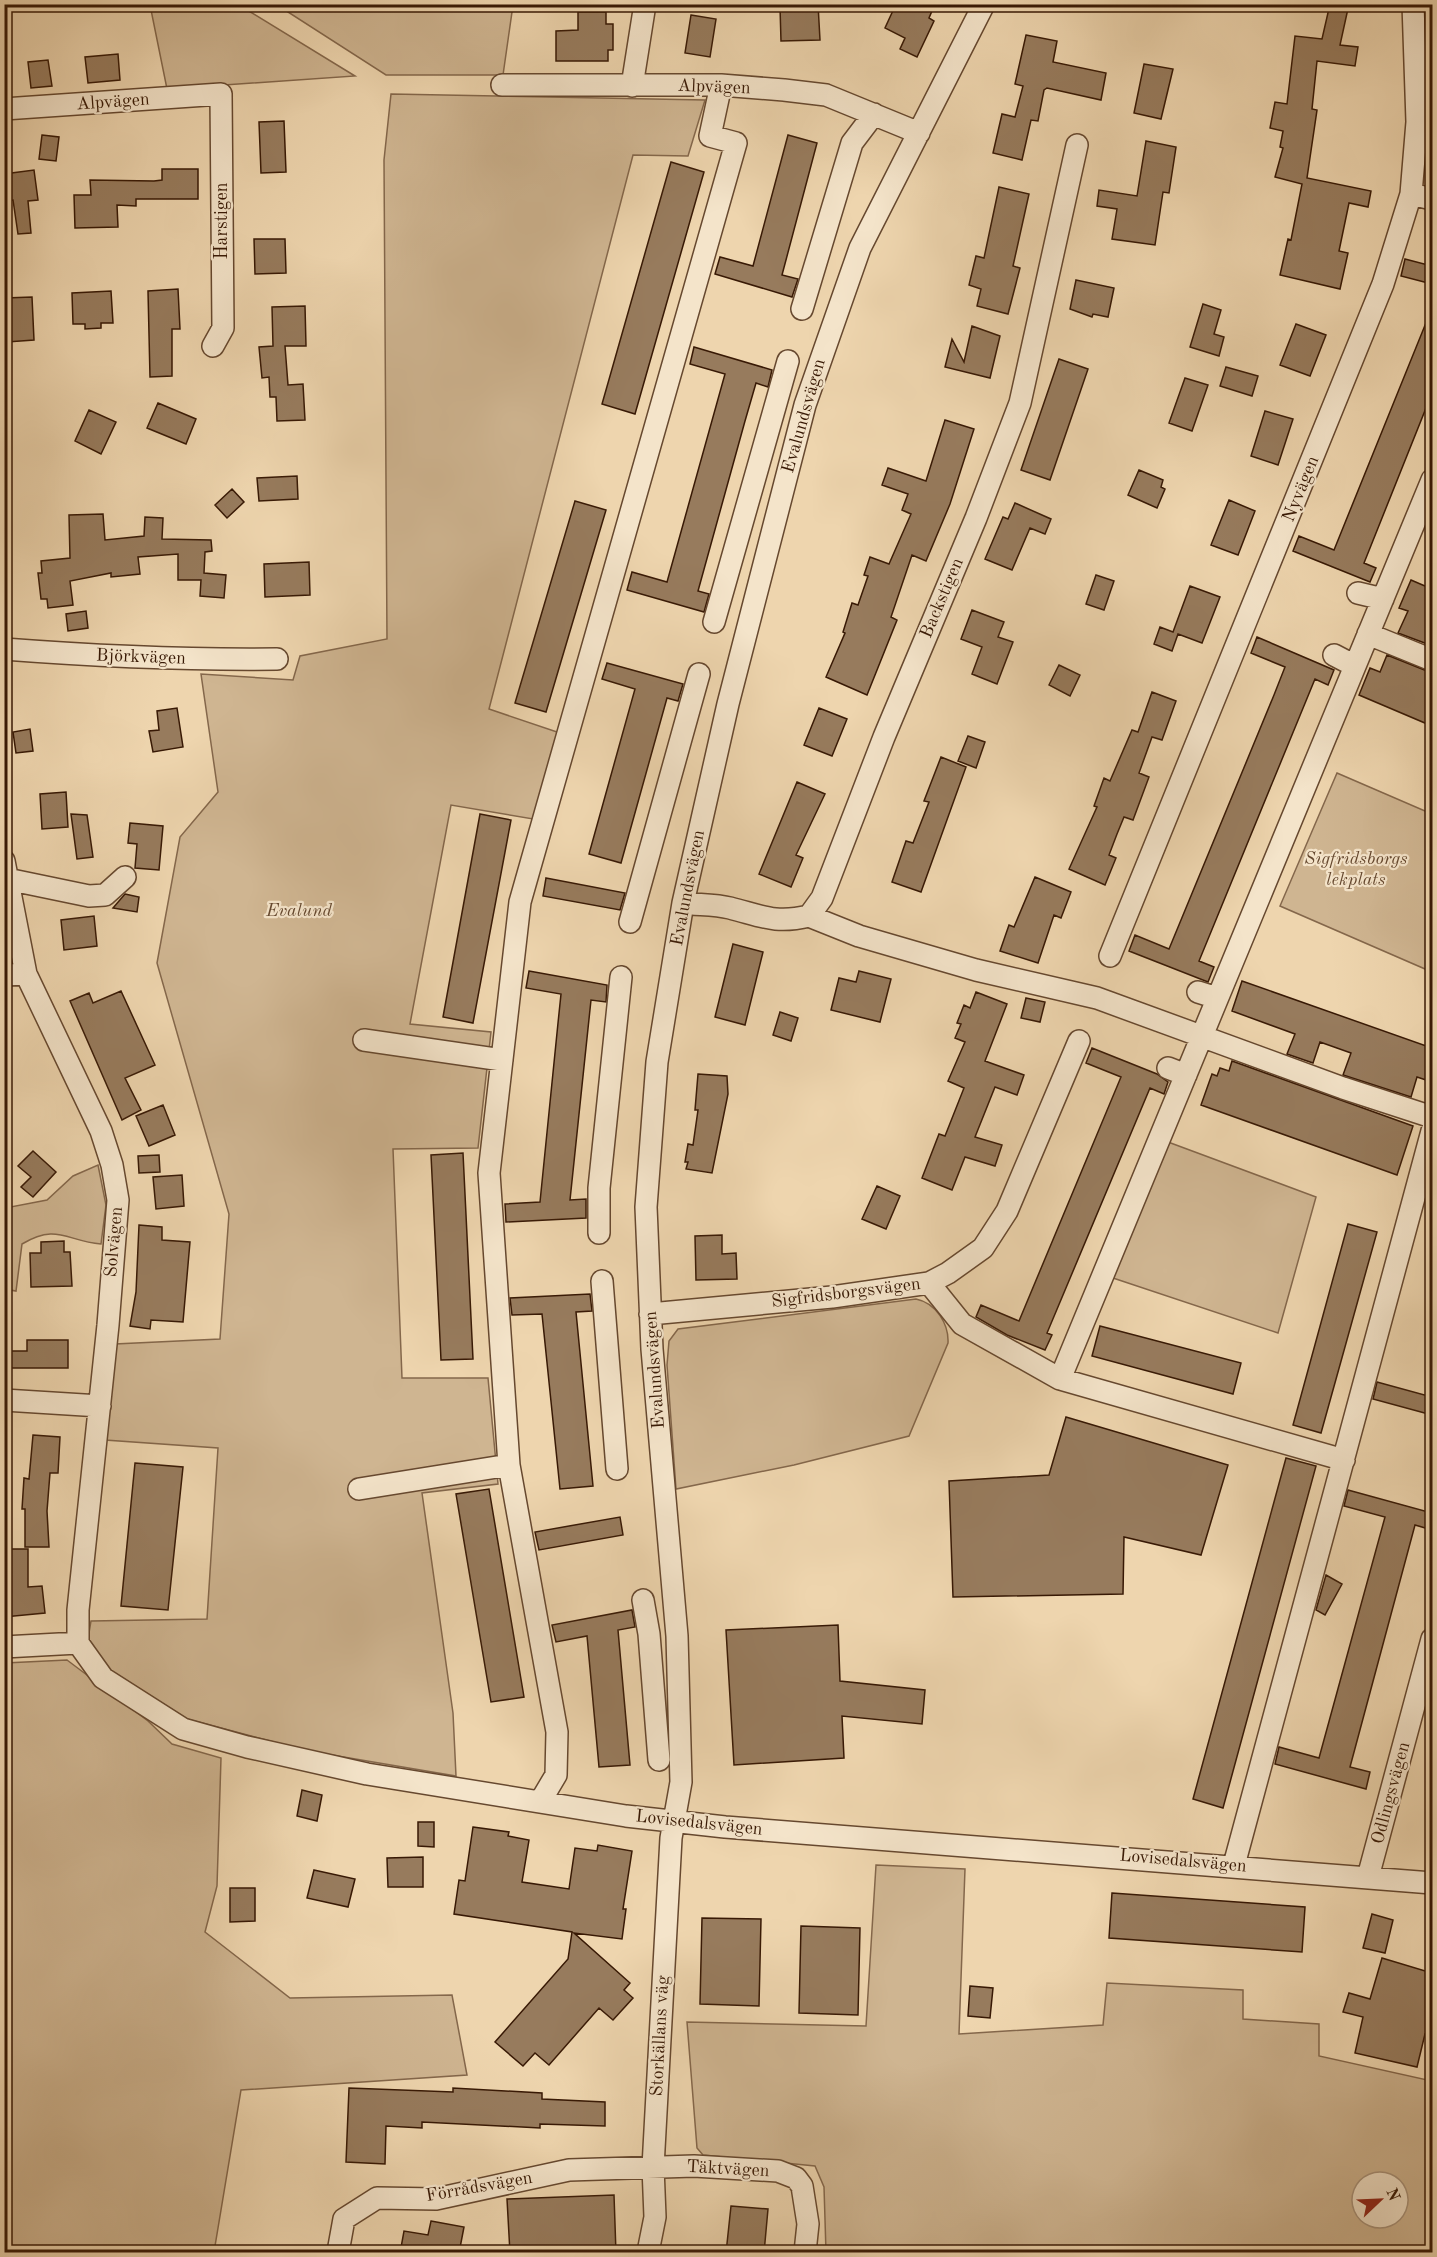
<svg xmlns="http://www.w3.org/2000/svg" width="1437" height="2257" font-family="'Old Standard TT',serif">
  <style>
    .green { fill: #cfb591; stroke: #84674b; stroke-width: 1.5; fill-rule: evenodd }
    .building { fill: #977b5d; stroke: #381905; stroke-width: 1.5 }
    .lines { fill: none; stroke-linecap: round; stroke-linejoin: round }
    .minor-casing { stroke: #66482f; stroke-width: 24 }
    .minor { stroke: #f4e4ca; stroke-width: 21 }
    .labels { text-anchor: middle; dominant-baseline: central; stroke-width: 4.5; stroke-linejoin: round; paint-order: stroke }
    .street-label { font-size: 18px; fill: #381905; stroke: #f4e4ca }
    .park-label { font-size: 18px; font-style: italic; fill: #65482f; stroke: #f4e4ca }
  </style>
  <rect width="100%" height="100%" fill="#eed5ae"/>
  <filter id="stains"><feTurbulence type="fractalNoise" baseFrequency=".00333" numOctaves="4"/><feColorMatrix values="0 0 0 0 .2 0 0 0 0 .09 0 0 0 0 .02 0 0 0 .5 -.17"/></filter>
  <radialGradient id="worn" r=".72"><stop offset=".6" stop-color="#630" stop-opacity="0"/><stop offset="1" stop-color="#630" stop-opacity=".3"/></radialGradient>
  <!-- green -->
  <path class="green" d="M150,5H239L355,76L167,89Z
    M277,5H513L503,75H386Z
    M391,94L705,100L688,156L633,155L489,709L560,733L533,819L451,805L410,1024L491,1032L478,1148L393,1149L402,1378H488L498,1484L422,1493L453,1713L456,1776L308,1751L187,1719L110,1670L88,1639L91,1621L207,1619L218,1448L105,1440L115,1344L220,1339L229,1214L157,963L180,837L218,792L201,674L293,680L300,656L387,639L384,160Z
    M1337,773L1432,814V972L1280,906Z
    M1168,1142L1316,1197L1278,1333L1110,1277Z
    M98,1165L106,1205L101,1244C66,1241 57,1223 22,1244L16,1291L5,1289V1208L47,1200L73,1176Z
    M916,1299C936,1303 949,1324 948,1343L909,1436L794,1465L676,1489L667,1365L669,1341L678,1329Z
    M67,1660L148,1721L172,1744L221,1758L217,1886L205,1932L290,1998L452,1995L467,2075L241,2090L214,2252H5V1663Z
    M876,1865L965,1869L959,2034L1103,2025L1107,1983L1243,1990V2019L1319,2024V2056L1432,2081V2252H826L824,2187L815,2166L703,2155L697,2148L687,2022L866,2026ZM1362,2182H1398V2218H1362Z"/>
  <!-- building -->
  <path class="building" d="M791,4H818L820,40L781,41L780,7Z
    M896,4H935L929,18L934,21L917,57L900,49L905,38L885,28Z
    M1330,4H1349L1340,45L1358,47L1355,66L1317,61L1312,109L1317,110L1307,178L1371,191L1368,207L1349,203L1339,251L1348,253L1340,289L1280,275L1288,239L1291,240L1302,184L1275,177L1283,148L1280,147L1283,131L1270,128L1275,102L1287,104L1295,36L1322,39Z
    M578,12H606V24H613V50H608V61H556V31L578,30Z
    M691,15L716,19L710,57L685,53Z
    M1026,35L1057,41L1053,62L1106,73L1101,100L1047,88L1044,90L1038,121L1031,120L1022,160L993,153L1002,114L1015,117L1023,86L1015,84Z
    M118,54L120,80L88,83L85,57Z
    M48,60L52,86L31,88L28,62Z
    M1144,64L1173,69L1161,119L1134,113Z
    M284,121L286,172L261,173L259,122Z
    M42,135L59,137L56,161L39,159Z
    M788,135L817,143L782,275L798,279L792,297L715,274L720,257L753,266Z
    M1146,141L1176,147L1169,193L1163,192L1155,245L1112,239L1117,209L1097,206L1099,190L1137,196Z
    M671,162L704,172L635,414L602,404Z
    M162,169H198V199H136V206L117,205L118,227L75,228L74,195H91L90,180L154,181L162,180Z
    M34,170L38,200L28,201L31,233L18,234L13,200L4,201V174Z
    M999,187L1029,194L1013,266L1020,268L1008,314L977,306L981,289L969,285L976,256L984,258Z
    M254,239H285L286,273L255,274Z
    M1405,259L1432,266V284L1401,276Z
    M1076,280L1114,288L1108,317L1093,314L1092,317L1070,309Z
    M178,289L180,329H172V376L150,377L148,291Z
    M111,291L113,323H101V328L85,329V324H73L72,293Z
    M32,297L34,340L7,342L5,298Z
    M1203,304L1221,310L1214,334L1224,337L1219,356L1190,347Z
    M305,306L306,346H285L288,385L303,384L305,420L277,421L276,397H270L269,377L262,378L259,347L273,346L272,307Z
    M1432,308V393L1364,563L1376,568L1370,582L1293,551L1299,536L1334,550Z
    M1296,324L1326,335L1310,376L1280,365Z
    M972,326L1000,336L990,378L945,367L952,339L964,362Z
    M694,347L772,370L768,387L756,383L745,421L698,591L709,594L704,612L627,590L632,572L667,582L725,374L690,364Z
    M1059,359L1088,369L1050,480L1021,470Z
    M1226,367L1258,376L1252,396L1220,386Z
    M1185,378L1208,385L1192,431L1169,423Z
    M158,403L196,419L186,444L147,428Z
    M89,410L116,422L101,454L75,441Z
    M1265,411L1293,419L1278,465L1251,456Z
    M945,420L974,429L950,504L926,561L912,555L891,617L897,620L867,695L826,677L845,633L843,632L852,603L858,605L868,576L864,575L870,557L889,564L911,514L902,510L908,494L882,485L888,468L926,481Z
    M1139,470L1163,480L1161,487L1165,489L1157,508L1128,495Z
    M297,476L298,499L259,501L257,478Z
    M232,489L244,502L227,518L215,505Z
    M1229,500L1255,511L1238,555L1211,545Z
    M575,501L606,510L546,712L515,703Z
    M1015,503L1051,519L1045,534L1030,528L1012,570L985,559L1003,517L1008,519Z
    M103,514L105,540L144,536L145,517L163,518L162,539L211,540L212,551L205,552L204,573L226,575L224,598L200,596L201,580H178V554L138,557L140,574L111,577V573L70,581L73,605L48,608L47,599H41L38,573H42L41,561L70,558L69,515Z
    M309,562L310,595L265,597L264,564Z
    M1096,575L1114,581L1104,610L1086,604Z
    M1411,580L1432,589V640L1430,645L1398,633L1408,611L1399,608Z
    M1190,586L1220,597L1202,643L1178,634L1172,651L1154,644L1160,627L1173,632Z
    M972,610L1004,622L998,637L1013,642L997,684L972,674L982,647L961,639Z
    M86,611L88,628L68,631L66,614Z
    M1257,637L1334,670L1328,685L1315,679L1199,961L1214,967L1208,982L1129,951L1135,935L1169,949L1274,695L1285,667L1251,653Z
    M1387,655L1432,673V726L1359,695L1370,668L1380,672Z
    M607,663L683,684L678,701L667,698L621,863L589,854L635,689L602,679Z
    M1059,665L1080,675L1070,696L1049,685Z
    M1152,692L1176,701L1162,740L1152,737L1139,773L1149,777L1133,820L1124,817L1117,834L1109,855L1116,858L1105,885L1069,869L1097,807L1094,806L1104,778L1110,781L1132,730L1138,732Z
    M177,708L183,747L153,752L149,731L159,730L157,711Z
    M819,708L847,719L832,756L804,745Z
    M30,729L33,751L16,753L13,732Z
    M968,736L985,742L976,768L958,761Z
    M941,757L966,767L921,892L892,882L906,841L913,843L929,802L924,801Z
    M797,782L825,794L796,855L803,858L791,887L759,874Z
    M66,792L68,827L42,829L40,794Z
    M71,814L87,815L93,857L77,859Z
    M480,814L511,820L473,1023L443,1017Z
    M130,823L163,826L159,870L135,868L137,844L128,843Z
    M1035,877L1071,892L1061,918L1054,915L1038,963L1000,951L1009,925L1014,927Z
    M546,878L625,893L620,910L543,896Z
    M125,894L139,897L137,912L113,908Z
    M94,916L97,946L64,950L61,920Z
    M733,944L763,952L745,1025L715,1017Z
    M529,971L607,985L606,1002L591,1000L570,1200L586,1199V1218L506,1222L505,1204L540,1202L558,1023L561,994L526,988Z
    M859,971L891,979L880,1022L831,1010L839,978L856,982Z
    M1242,981L1432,1048V1070L1429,1081L1417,1077L1411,1097L1343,1075L1351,1053L1320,1042L1313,1063L1287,1054L1295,1034L1232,1011Z
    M121,991L155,1065L125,1078L141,1110L122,1120L70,1001L89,993L93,1003Z
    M976,992L1007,1004L985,1061L1024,1075L1017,1095L995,1087L975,1137L1002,1145L995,1166L965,1157L952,1190L922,1178L939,1134L945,1136L964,1088L948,1081L965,1042L955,1038L961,1024L957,1023L964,1005L970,1008Z
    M1026,998L1045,1002L1040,1022L1021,1018Z
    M780,1012L798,1018L791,1041L773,1035Z
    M1092,1048L1157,1074L1168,1082L1164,1094L1150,1088L1047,1333L1052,1335L1045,1350L1007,1335L976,1317L981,1305L1019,1321L1121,1077L1086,1063Z
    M1232,1061L1413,1126L1397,1175L1201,1105L1212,1074L1217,1076L1220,1068L1229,1071Z
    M698,1074L727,1076L728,1094L712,1173L686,1169L688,1162H685L688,1144L693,1145L698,1110H695Z
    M163,1105L175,1135L149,1146L136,1116Z
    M33,1151L56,1172L33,1197L21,1187L31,1177L18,1166Z
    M463,1153L473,1359L441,1360L431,1155Z
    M159,1155L160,1172L139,1173L138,1156Z
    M182,1175L184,1206L156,1209L153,1177Z
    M877,1186L900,1196L886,1229L862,1219Z
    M1348,1224L1377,1232L1321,1433L1293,1425Z
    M139,1225L162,1227V1240L190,1242L183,1322L151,1320L150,1329L130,1326L136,1292Z
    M722,1235V1254L736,1253L737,1279L696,1280L695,1236Z
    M64,1241V1252H70L72,1286L31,1287L30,1253H41V1242Z
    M590,1294L592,1311L576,1312L593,1486L560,1489L542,1314L512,1315L510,1298Z
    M1100,1326L1241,1363L1233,1394L1092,1356Z
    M27,1340H68V1368H8V1351H27Z
    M1377,1382L1432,1397V1415L1373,1399Z
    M1066,1417L1228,1465L1201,1555L1124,1537L1123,1594L953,1597L949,1481L1049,1475Z
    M33,1435L60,1437L58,1473H50L47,1511L49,1547H25V1509H22L24,1478L29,1479Z
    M1286,1458L1316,1466L1223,1808L1193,1799Z
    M135,1463L183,1467L168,1610L121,1606Z
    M489,1489L524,1697L491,1702L456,1494Z
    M1348,1490L1432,1513V1530L1415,1525L1350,1767L1370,1772L1366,1789L1275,1764L1279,1747L1319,1758L1385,1517L1344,1506Z
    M620,1517L623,1535L539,1550L535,1532Z
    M4,1549H28V1587L42,1586L45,1613L4,1617Z
    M1326,1575L1342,1584L1325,1615L1316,1610Z
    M632,1610L635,1627L618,1630L630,1765L599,1767L587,1636L556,1642L552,1625Z
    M838,1625L840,1681L925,1690L922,1724L842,1716L844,1758L734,1765L726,1630Z
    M302,1790L322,1795L317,1821L297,1816Z
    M418,1822H434V1847L418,1846Z
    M473,1827L509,1832L508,1836L529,1840L522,1882L569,1889L575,1848L597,1851L598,1845L632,1851L623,1909H626L622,1939L574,1933L630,1983L624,1990L633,1998L613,2020L599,2008L549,2065L535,2053L523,2066L495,2042L568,1959L572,1932L454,1914L459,1880L465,1881Z
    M423,1857V1887H388L387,1858Z
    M314,1870L355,1879L348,1907L307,1898Z
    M230,1888H255V1921L230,1922Z
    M1112,1893L1305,1907L1302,1952L1109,1938Z
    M1372,1914L1393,1920L1385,1953L1363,1948Z
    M702,1918L761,1919L759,2006L700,2004Z
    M801,1926L860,1928L858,2015L799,2013Z
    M1382,1958L1432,1973V2036L1425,2034L1417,2067L1355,2053L1363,2017L1343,2012L1349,1993L1370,1999Z
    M970,1986L993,1988L990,2018L968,2016Z
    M349,2088L453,2092V2088L542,2093V2099L605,2102V2126L540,2124V2128L422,2122V2128L386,2126L385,2164L346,2162Z
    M614,2195L616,2253H510L507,2199Z
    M731,2206L768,2209L764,2253H726Z
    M431,2221L464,2227L459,2253H400L404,2231L428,2235Z"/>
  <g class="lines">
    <defs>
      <path id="minor" d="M502,85H721L784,90L826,95L919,133
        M632,86L645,4
        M4,109L221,94L223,328L213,346
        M1411,194L1432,199
        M802,309L852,143L874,114
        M1358,593L1383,599
        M714,622L788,361
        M1368,634L1432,660
        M4,649C95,656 186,660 277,659
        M1334,655L1355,666
        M4,861L26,974L101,1131L112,1165L118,1200L108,1325L78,1610V1643
        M7,879L89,896L105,895L125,877
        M683,903C698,905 715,904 730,908C762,916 775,924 809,916L822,898L884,737L976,518L1020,403L1077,145
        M809,916L859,936L976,970L1097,998L1343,1088L1432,1117
        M630,922L699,674
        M1110,956L1383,284L1411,194L1417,122L1413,4
        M4,975L26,974
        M1198,992L1217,998
        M364,1040L502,1060
        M1168,1068L1186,1075
        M599,1233V1188L621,977
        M602,1281L617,1469
        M929,1283L962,1324L1060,1379L1344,1460
        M650,1314L832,1297L929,1283L948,1273L983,1248L1007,1211L1079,1041
        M1060,1379L1432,480
        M4,1400L100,1406
        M359,1489L509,1465
        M643,1600L649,1634L659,1760
        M4,1647L78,1643L103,1678L183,1729L247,1747L367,1774L626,1816L725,1827L1432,1883
        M540,1802L556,1775L557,1732L509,1465L489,1173L520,902L736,143L710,136L721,85
        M1234,1865L1432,1131
        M1368,1877L1432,1639
        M338,2252L344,2219L377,2198L436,2199L569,2170L694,2166L778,2171L796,2178L802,2186L808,2224L805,2252
        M648,2252L655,2217L653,2167L671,1838L681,1782L677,1636L652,1349L646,1207L657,1062L683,903L728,704L805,405L860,248L984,4"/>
    </defs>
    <!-- minor casing -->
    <use href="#minor" class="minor-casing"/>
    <!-- minor -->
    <use href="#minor" class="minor"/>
  </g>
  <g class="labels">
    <!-- street labels -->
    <g class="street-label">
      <text transform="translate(714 87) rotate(2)">Alpvägen</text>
      <text transform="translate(113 102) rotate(-4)">Alpvägen</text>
      <text transform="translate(222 221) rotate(-90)">Harstigen</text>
      <text transform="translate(804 416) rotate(-74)">Evalundsvägen</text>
      <text transform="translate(1301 489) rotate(-68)">Nyvägen</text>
      <text transform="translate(942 598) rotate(-67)">Backstigen</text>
      <text transform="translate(141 657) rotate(2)">Björkvägen</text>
      <text transform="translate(688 888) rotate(-79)">Evalundsvägen</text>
      <text transform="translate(114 1242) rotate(-85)">Solvägen</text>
      <text transform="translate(846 1293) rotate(-7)">Sigfridsborgsvägen</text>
      <text transform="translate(655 1370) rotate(-94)">Evalundsvägen</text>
      <text transform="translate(1391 1793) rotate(-75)">Odlingsvägen</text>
      <text transform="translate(699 1823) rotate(6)">Lovisedalsvägen</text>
      <text transform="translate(1183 1861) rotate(5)">Lovisedalsvägen</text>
      <text transform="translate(660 2036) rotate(-87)">Storkällans väg</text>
      <text transform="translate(728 2169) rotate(3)">Täktvägen</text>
      <text transform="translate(479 2187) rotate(-10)">Förrådsvägen</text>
    </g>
    <!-- park labels -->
    <g class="park-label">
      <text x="1356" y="859">Sigfridsborgs<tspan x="1356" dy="21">lekplats</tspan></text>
      <text x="299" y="911">Evalund</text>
    </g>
  </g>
  <!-- margin -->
  <rect width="1437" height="2257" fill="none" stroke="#eed5ae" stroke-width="24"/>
  <rect x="6" y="6" width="1425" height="2245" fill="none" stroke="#381905" stroke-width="3"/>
  <rect x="12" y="12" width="1413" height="2233" fill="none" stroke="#381905" stroke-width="1.5"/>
  <!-- north arrow -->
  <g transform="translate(1380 2200) rotate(67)"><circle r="28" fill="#f4e4ca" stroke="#a9937b" stroke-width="1.5"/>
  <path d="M0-4.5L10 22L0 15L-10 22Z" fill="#8f2418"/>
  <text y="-9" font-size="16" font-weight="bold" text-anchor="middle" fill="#381905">N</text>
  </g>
  <rect width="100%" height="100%" filter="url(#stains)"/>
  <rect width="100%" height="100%" fill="url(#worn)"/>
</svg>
